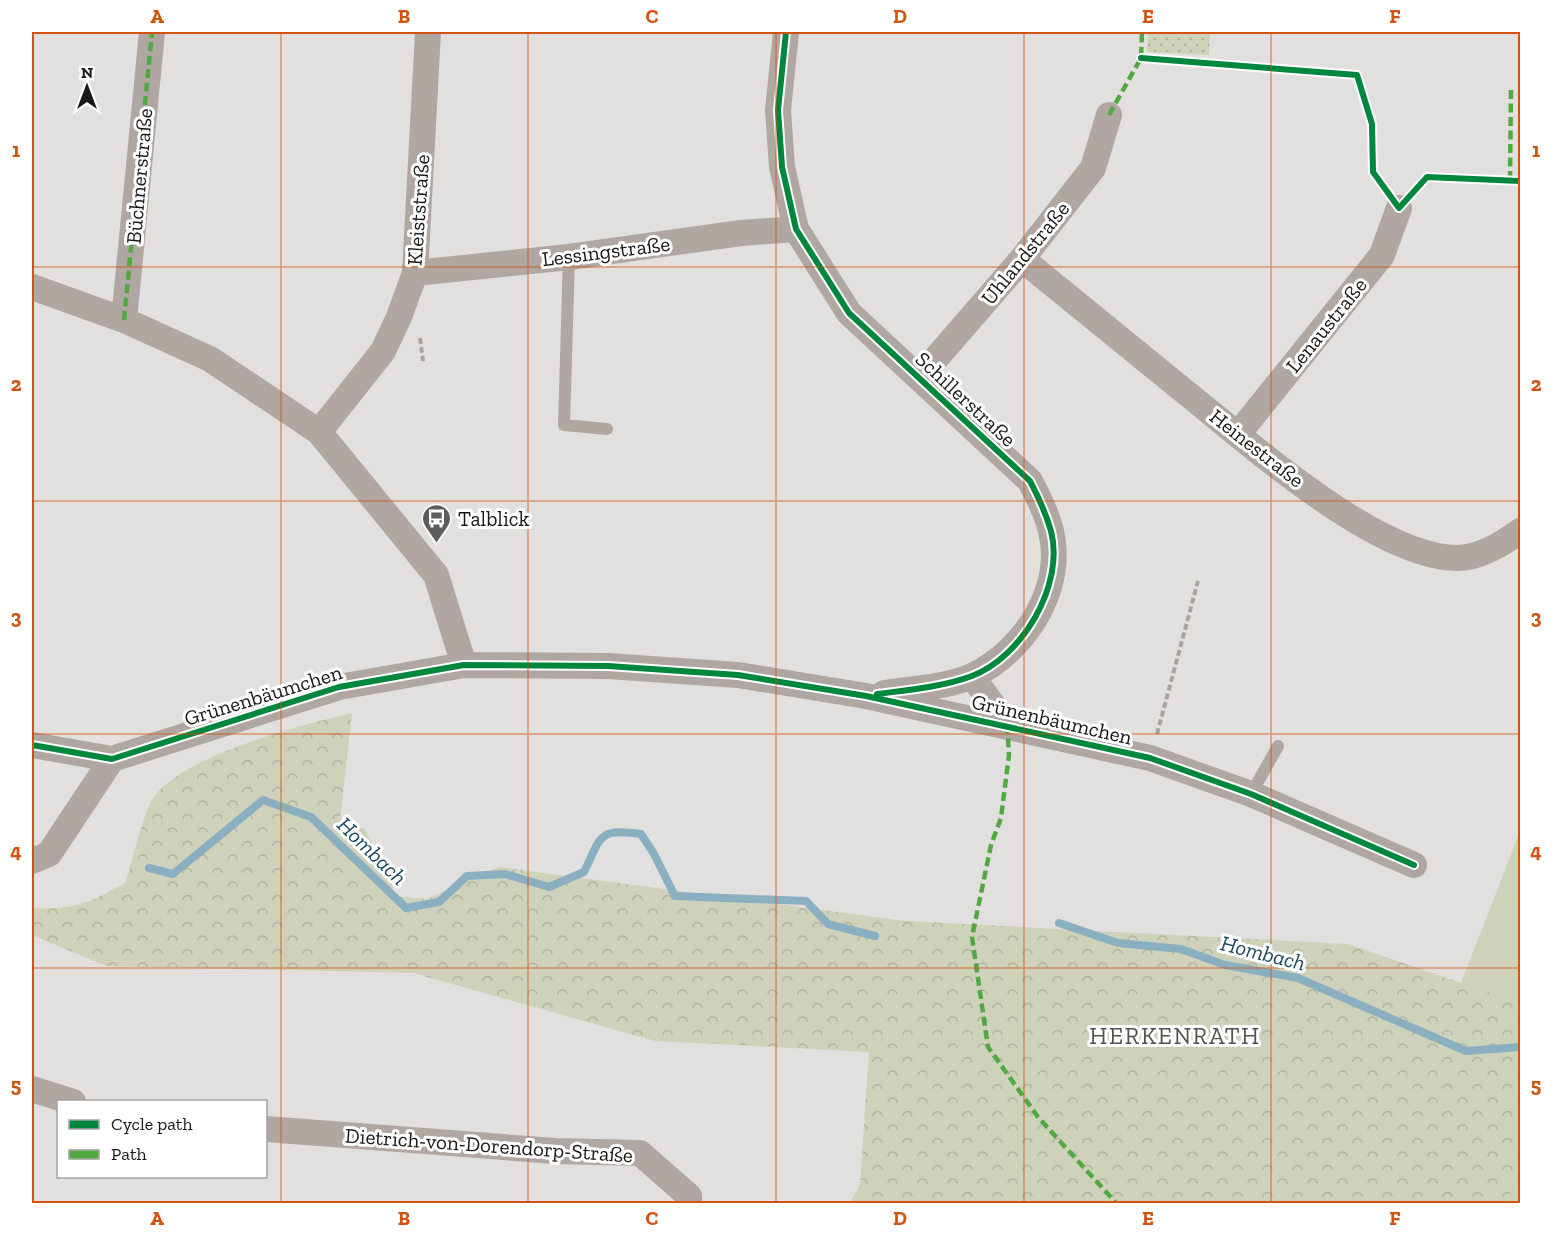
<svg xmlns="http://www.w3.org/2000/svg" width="1552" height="1235" font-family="'Zilla Slab',serif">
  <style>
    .grass { fill: #cfd2ba }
    .forest { fill: url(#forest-crowns) }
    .park { fill: url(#park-dots) }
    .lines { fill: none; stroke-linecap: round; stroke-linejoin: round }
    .stream { stroke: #8aafc1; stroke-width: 8 }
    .path { stroke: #aba3a0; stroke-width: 4; stroke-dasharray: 6 3; stroke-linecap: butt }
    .lane { stroke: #b0a6a2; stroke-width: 12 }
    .street { stroke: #b0a6a2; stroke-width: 26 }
    .quiet { stroke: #52a942; stroke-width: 4.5; stroke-dasharray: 9 4.5; stroke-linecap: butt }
    .cycleway-casing { stroke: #fff; stroke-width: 10 }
    .cycleway { stroke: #00873e; stroke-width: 6 }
    .grid { fill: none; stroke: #d3520d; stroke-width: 1.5; stroke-opacity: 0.55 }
    .labels { text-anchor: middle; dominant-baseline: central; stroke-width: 6; stroke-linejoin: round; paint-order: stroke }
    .street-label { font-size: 21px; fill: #191716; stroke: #fff }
    .poi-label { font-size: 21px; fill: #191716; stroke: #fff; text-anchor: start }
    .water-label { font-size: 22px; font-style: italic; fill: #1b485c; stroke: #fff }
    .quarter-label { font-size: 24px; letter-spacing: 1.5px; fill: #56514f; stroke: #fff }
    .neatline { fill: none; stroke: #d3520d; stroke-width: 2 }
    .grid-label { font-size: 20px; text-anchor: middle; font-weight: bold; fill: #d3520d }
  </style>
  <defs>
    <pattern id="forest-crowns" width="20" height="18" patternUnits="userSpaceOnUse" patternTransform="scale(1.5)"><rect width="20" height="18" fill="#cfd2ba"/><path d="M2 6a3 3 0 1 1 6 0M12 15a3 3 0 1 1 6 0" fill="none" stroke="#b1b49f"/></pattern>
    <pattern id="park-dots" width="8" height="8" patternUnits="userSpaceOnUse" patternTransform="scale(1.5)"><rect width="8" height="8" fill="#cfd2ba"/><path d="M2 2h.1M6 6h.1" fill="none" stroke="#b1b49f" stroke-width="1.8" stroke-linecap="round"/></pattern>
  </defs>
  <rect width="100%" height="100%" fill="#e2e0de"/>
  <!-- grass -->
  <path class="grass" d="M1520,831V1005L1461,983Z
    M1520,1187V1203H1490Z"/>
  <!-- forest -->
  <path class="forest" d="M352,713L339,830L364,828L394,882L391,896L427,899L499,867L906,921L1348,944L1520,1003V1187L1490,1204L850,1203L860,1184L869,1052L655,1041L413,973L106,966L32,935V908C74,910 89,903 125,883C133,860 141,820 152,800C178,756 302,725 352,713Z"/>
  <!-- park -->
  <path class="park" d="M1148,32H1210L1209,55L1147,52Z"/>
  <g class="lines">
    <!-- stream -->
    <path class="stream" d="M149,868L173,874L263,800L311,817L406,908L439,902L467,876L505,874L549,887L584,872C602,836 597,828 641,834L654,854L675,896L806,901L828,924L875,936
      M1059,923L1118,943L1181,949L1225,965L1298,978L1466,1051L1520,1047"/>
    <!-- path -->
    <path class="path" d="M420,338L423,361
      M1157,734L1198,581"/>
    <!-- lane -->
    <path class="lane" d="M569,257L564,425L607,429
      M1251,794L1278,746"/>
    <!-- street -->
    <path class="street" d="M786,32L778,110L782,167L796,229L849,313L1030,481C1038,496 1047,514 1051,531C1065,589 1024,651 974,675C950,687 910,689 884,693
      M1022,259C1076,303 1130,347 1184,391C1247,441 1377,559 1459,558C1482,557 1503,543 1520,531
      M415,273L569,257L741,233L796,229
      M32,287L124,320L210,359L319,432L436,575L464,665
      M124,320L152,32
      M919,378L1022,259L1093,168L1109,115
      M319,432L383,351L399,317L415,273L428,32
      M1238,434L1382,255L1399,208
      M972,676L1007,725
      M32,745L112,759L339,687L464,665L608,666L738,675L866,696L1150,758L1251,794L1414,865
      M32,861L49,854L112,759
      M32,1089L73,1102
      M266,1129L555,1151L640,1153L689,1196V1204"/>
    <!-- quiet -->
    <path class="quiet" d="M1109,115L1141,58L1142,32
      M1510,180L1511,90
      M124,320L152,32
      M1007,725L1009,755L1001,818L991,845L972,937L988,1047L1038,1117L1117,1204"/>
    <defs>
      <path id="cycleway" d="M786,32L778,110L782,167L796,229L849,313L1030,481C1038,496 1046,514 1051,531C1065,585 1022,657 972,676C942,687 908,690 877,694
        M1141,58L1357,75L1372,124L1373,172L1399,208L1427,177L1520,181
        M32,745L112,759L339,687L464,665L608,666L738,675L866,696L1150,758L1251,794L1414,865"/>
    </defs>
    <!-- cycleway casing -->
    <use href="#cycleway" class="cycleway-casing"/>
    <!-- cycleway -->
    <use href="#cycleway" class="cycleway"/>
  </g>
  <!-- grid -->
  <path class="grid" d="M281,32V1204M528,32V1204M776,32V1204M1024,32V1204M1271,32V1204M32,267H1520M32,501H1520M32,734H1520M32,968H1520"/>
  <!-- icons -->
  <defs>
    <symbol id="bus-pin" viewBox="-11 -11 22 30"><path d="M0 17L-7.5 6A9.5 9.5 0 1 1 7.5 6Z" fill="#5f5d5c" stroke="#fff"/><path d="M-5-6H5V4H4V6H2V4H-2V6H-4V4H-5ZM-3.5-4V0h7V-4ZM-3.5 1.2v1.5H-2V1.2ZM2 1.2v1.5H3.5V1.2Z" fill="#fff"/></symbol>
  </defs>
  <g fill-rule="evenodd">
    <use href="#bus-pin" x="420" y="502" width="33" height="45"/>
  </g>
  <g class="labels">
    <!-- street labels -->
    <g class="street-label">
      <text transform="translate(139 176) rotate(-85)">Büchnerstraße</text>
      <text transform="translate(418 210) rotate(-86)">Kleiststraße</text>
      <text transform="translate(606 251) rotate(-7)">Lessingstraße</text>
      <text transform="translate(1025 253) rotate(-51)">Uhlandstraße</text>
      <text transform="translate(1326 325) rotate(-51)">Lenaustraße</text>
      <text transform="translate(966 399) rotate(43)">Schillerstraße</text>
      <text transform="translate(1257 448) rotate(38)">Heinestraße</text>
      <text transform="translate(263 695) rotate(-17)">Grünenbäumchen</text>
      <text transform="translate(1052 719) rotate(13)">Grünenbäumchen</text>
      <text transform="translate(489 1145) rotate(4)">Dietrich-von-Dorendorp-Straße</text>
    </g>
    <!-- poi labels -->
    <g class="poi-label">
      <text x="458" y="518">Talblick</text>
    </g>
    <!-- water labels -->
    <g class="water-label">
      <text transform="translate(372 851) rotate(44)">Hombach</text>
      <text transform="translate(1263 953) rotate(14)">Hombach</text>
    </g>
    <!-- quarter labels -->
    <g class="quarter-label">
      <text x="1175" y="1035">HERKENRATH</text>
    </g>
  </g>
  <!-- border -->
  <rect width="1552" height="1235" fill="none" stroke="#ffffff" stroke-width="66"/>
  <!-- legend -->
  <rect x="57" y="1100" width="210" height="78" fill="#ffffff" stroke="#a3a2a2" stroke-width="1.5"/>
  <rect x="69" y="1120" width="30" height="9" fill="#00873e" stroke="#a3a2a2" stroke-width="1.5"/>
  <text x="111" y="1130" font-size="18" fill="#191716">Cycle path</text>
  <rect x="69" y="1150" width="30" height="9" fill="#52a942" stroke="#a3a2a2" stroke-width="1.5"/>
  <text x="111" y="1160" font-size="18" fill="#191716">Path</text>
  <!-- north arrow -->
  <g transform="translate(87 87)" stroke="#ffffff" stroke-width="4.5" paint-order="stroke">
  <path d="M0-4.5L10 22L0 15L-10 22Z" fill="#191716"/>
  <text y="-9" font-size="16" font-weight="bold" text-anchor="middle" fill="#191716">N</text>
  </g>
  <rect x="33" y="33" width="1486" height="1169" class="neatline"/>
  <g class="grid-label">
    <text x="157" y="23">A</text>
    <text x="404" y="23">B</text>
    <text x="652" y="23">C</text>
    <text x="900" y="23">D</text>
    <text x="1148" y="23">E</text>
    <text x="1395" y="23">F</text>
    <text x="16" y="157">1</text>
    <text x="1536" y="157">1</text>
    <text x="16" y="391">2</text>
    <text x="1536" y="391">2</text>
    <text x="16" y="624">3</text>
    <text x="1536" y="624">3</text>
    <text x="16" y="858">4</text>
    <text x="1536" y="858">4</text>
    <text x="16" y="1092">5</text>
    <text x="1536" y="1092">5</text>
    <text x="157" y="1225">A</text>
    <text x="404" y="1225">B</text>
    <text x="652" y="1225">C</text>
    <text x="900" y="1225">D</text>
    <text x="1148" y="1225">E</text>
    <text x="1395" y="1225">F</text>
  </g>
</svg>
